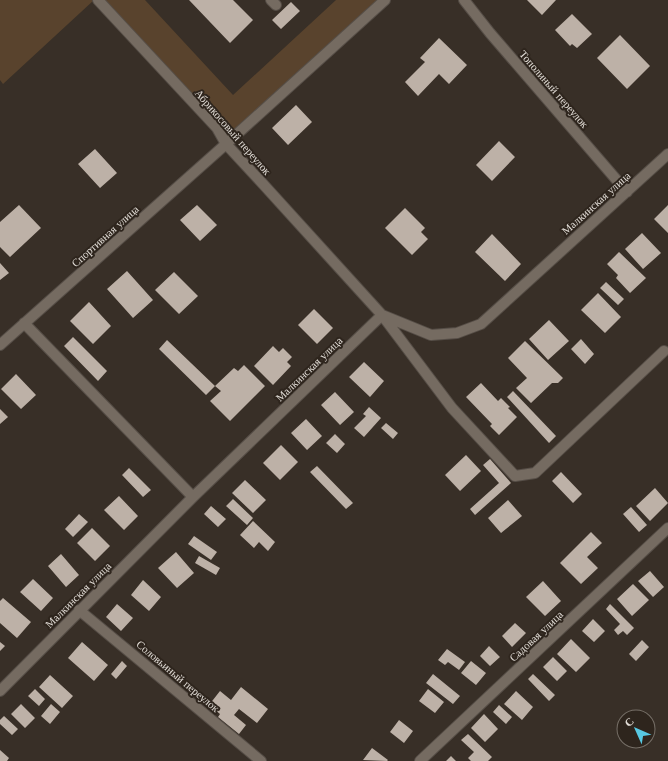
<svg xmlns="http://www.w3.org/2000/svg" width="668" height="761" font-family="'Libre Baskerville',serif">
  <style>
    .green { fill: #59432d }
    .building { fill: #bdb1a7 }
    .lines { fill: none; stroke-linecap: round; stroke-linejoin: round }
    .minor-casing { stroke: #564e47; stroke-width: 12 }
    .minor { stroke: #756b61; stroke-width: 10 }
    .labels { text-anchor: middle; dominant-baseline: central; stroke-width: 4; stroke-linejoin: round; paint-order: stroke }
    .street-label { font-size: 11px; fill: #e2ddd7; stroke: #2e251d }
  </style>
  <rect width="100%" height="100%" fill="#382f27"/>
  <!-- green -->
  <path class="green" d="M0,0H94L3,84L0,80Z
    M98,0H145L233,95L336,0H385L226,144Z"/>
  <!-- building -->
  <path class="building" d="M189,0H233L253,20L230,43Z
    M527,0H556L542,15Z
    M291,2L300,11L281,29L272,20Z
    M572,14L592,34L577,48L572,44L570,46L555,30Z
    M620,35L650,66L627,89L597,58Z
    M439,38L467,65L449,84L439,74L418,96L405,82L425,62L420,58Z
    M296,105L312,122L288,145L272,128Z
    M499,141L515,157L492,181L476,165Z
    M95,149L117,173L100,188L78,164Z
    M19,205L41,228L10,257L0,247V222Z
    M197,205L217,225L200,241L180,220Z
    M668,205V233L654,219Z
    M405,208L425,228L421,232L428,239L412,255L385,228Z
    M642,233L661,253L643,269L625,249Z
    M492,234L521,264L505,281L475,252Z
    M619,252L646,278L630,293L616,278L618,275L607,264Z
    M0,263L9,273L0,280Z
    M127,271L153,300L133,318L107,289Z
    M174,272L198,296L179,314L155,290Z
    M606,282L624,299L618,305L600,288Z
    M598,293L621,317L605,333L581,310Z
    M89,302L111,326L93,344L70,321Z
    M314,309L333,328L317,344L298,325Z
    M549,320L569,341L548,360L529,339Z
    M73,337L107,371L98,381L64,346Z
    M581,339L594,354L585,364L571,349Z
    M167,340L215,386L206,395L159,349Z
    M525,341L563,378L558,383H552L531,403L516,388L527,378L508,358Z
    M273,346L279,352L283,348L292,357L287,362L291,366L273,385L254,366Z
    M364,362L384,381L370,397L349,377Z
    M244,365L265,386L230,421L210,401L221,391L215,386L234,368L238,371Z
    M16,374L36,395L21,409L1,389Z
    M481,383L498,401L501,398L510,407L508,408L517,417L499,435L490,426L492,424L466,397Z
    M513,391L556,436L549,443L507,397Z
    M335,392L354,412L340,425L321,405Z
    M369,407L381,418L364,437L354,428L366,416L363,414Z
    M0,409L8,417L0,424Z
    M306,419L322,436L307,450L291,433Z
    M386,423L398,433L393,439L381,428Z
    M335,434L345,444L337,453L326,443Z
    M281,445L298,462L280,480L263,463Z
    M466,455L481,471L460,491L445,475Z
    M490,459L511,483L475,515L470,509L499,483L483,465Z
    M317,466L353,503L346,509L310,472Z
    M129,468L151,490L143,497L122,475Z
    M561,472L582,494L573,503L552,481Z
    M245,480L266,500L253,513L232,493Z
    M655,488L668,503L650,521L636,506Z
    M119,496L138,516L124,530L104,510Z
    M233,499L253,518L247,525L226,506Z
    M508,500L522,516L501,533L488,518Z
    M211,506L226,519L218,527L204,514Z
    M631,507L647,525L639,532L623,514Z
    M79,514L88,522L73,537L65,529Z
    M253,521L275,542L268,551L259,542L254,548L240,535Z
    M92,528L110,546L95,561L77,543Z
    M591,532L602,543L587,557L598,568L581,584L560,563Z
    M194,536L217,552L211,560L188,544Z
    M176,552L194,573L177,588L158,568Z
    M61,554L79,575L66,587L48,566Z
    M199,556L220,568L216,575L195,563Z
    M650,571L664,587L653,597L638,581Z
    M33,579L53,598L41,611L20,592Z
    M143,580L161,597L149,611L131,595Z
    M543,581L561,601L545,616L526,597Z
    M633,584L649,600L632,616L617,599Z
    M3,598L31,622L17,638L0,623V601Z
    M117,604L133,618L121,631L106,617Z
    M610,604L634,628L627,635L623,631L618,635L614,630L620,624L606,609Z
    M593,619L605,631L594,642L582,631Z
    M515,623L526,633L512,647L502,636Z
    M571,639L590,658L576,672L557,654Z
    M642,640L649,647L636,661L629,654Z
    M0,642L5,646L0,651Z
    M82,642L108,665L94,681L68,658Z
    M489,646L500,657L490,666L480,656Z
    M447,649L465,662L459,670L448,662L445,665L438,660Z
    M553,657L567,671L557,681L543,667Z
    M122,661L127,666L116,679L111,674Z
    M471,661L486,673L476,685L461,673Z
    M433,674L460,696L453,704L426,683Z
    M533,674L555,695L549,701L528,679Z
    M50,675L73,696L62,708L39,687Z
    M241,687L268,709L257,723L239,709L234,715L246,725L239,734L218,717L220,714L209,705L220,691L231,700Z
    M35,689L45,699L39,706L28,696Z
    M428,689L444,702L435,713L419,701Z
    M516,691L533,707L522,720L504,704Z
    M21,704L35,718L25,728L11,714Z
    M51,704L60,712L50,724L41,716Z
    M499,705L512,717L506,724L493,712Z
    M484,714L498,729L485,742L471,728Z
    M4,716L18,729L12,735L0,724V720Z
    M399,720L413,731L404,743L390,732Z
    M468,734L492,757L488,761H471L468,758L474,752L461,740Z
    M372,748L388,760L387,761L363,760Z
    M0,750L9,758L7,761H0Z
    M451,756L456,761H446Z"/>
  <g class="lines">
    <defs>
      <path id="minor" d="M98,0L217,128L226,144L263,184L382,315L452,408L515,476L535,473L664,351
        M271,0L276,5
        M464,0L490,33L627,192
        M24,323L193,497
        M0,345L226,144L385,0
        M79,610L261,761
        M0,691L193,497L382,315L431,335L457,333L481,324L668,154
        M420,761L668,528"/>
    </defs>
    <!-- minor casing -->
    <use href="#minor" class="minor-casing"/>
    <!-- minor -->
    <use href="#minor" class="minor"/>
  </g>
  <g class="labels">
    <!-- street labels -->
    <g class="street-label">
      <text transform="translate(554 89) rotate(49)">Тополиный переулок</text>
      <text transform="translate(233 132) rotate(49)">Абрикосовый переулок</text>
      <text transform="translate(596 203) rotate(-42)">Малкинская улица</text>
      <text transform="translate(105 236) rotate(-42)">Спортивная улица</text>
      <text transform="translate(309 369) rotate(-44)">Малкинская улица</text>
      <text transform="translate(78 595) rotate(-45)">Малкинская улица</text>
      <text transform="translate(536 636) rotate(-43)">Садовая улица</text>
      <text transform="translate(178 676) rotate(40)">Соловьиный переулок</text>
    </g>
  </g>
  <!-- north arrow -->
  <g transform="translate(636 729) rotate(315)"><circle r="19" fill="#2e251d" stroke="#766f67"/>
  <path d="M0-3L7 15L0 10L-7 15Z" fill="#58c9e3"/>
  <text y="-6" font-size="11" font-weight="bold" text-anchor="middle" fill="#e2ddd7">С</text>
  </g>
</svg>
